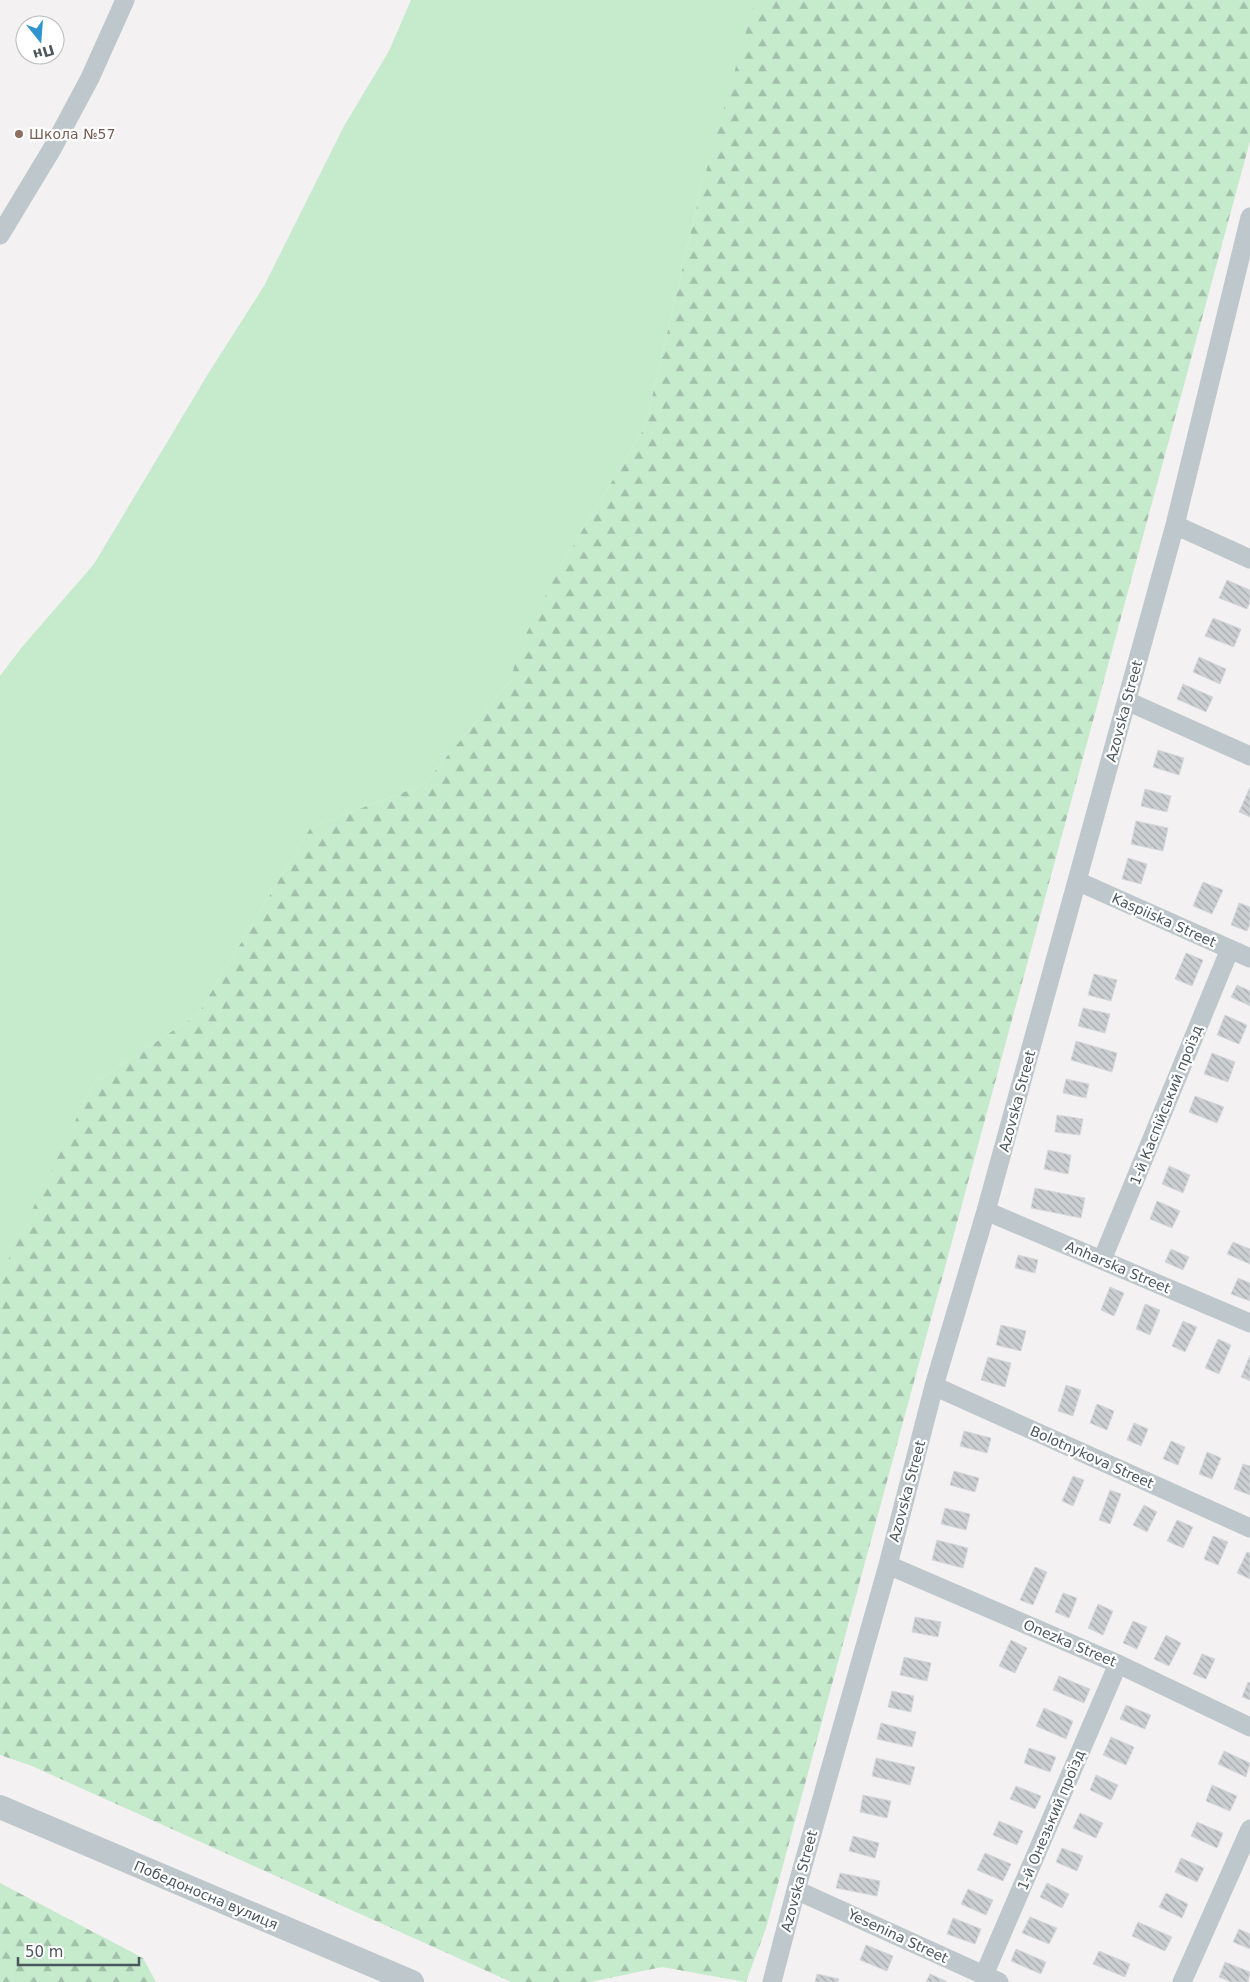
<svg xmlns="http://www.w3.org/2000/svg" width="1250" height="1982" font-family="'DejaVu Sans',sans-serif">
  <style>
    .green { fill: #c5eacc }
    .forest { fill: url(#forest-firs) }
    .building { fill: url(#building-back-hatch); stroke: #d6d8db }
    .lines { fill: none; stroke-linecap: round; stroke-linejoin: round }
    .minor { stroke: #bec7cb; stroke-width: 19 }
    .tertiary { stroke: #bec7cb; stroke-width: 24 }
    .education-dot { fill: #8d6e63; stroke: #fff; stroke-width: 2 }
    .labels { text-anchor: middle; dominant-baseline: central; stroke-width: 4.5; stroke-linejoin: round; paint-order: stroke }
    .education-label { font-size: 14px; fill: #785e54; stroke: #fff; text-anchor: start }
    .street-label { font-size: 14px; fill: #4b575c; stroke: #fff }
  </style>
  <defs>
    <pattern id="forest-firs" width="22" height="20" patternUnits="userSpaceOnUse" patternTransform="scale(1.25)"><rect width="22" height="20" fill="#c5eacc"/><path d="M5 1l3.5 6h-7zM16 11l3.5 6h-7z" fill="#a2c0a9"/></pattern>
    <pattern id="building-back-hatch" width="6" height="6" patternUnits="userSpaceOnUse" patternTransform="scale(1.25)"><rect width="6" height="6" fill="#cbcfd2"/><path d="M-1 5l2 2M0 0l6 6M5-1l2 2" fill="none" stroke="#a7abae"/></pattern>
  </defs>
  <rect width="100%" height="100%" fill="#f3f1f1"/>
  <!-- green -->
  <path class="green" d="M411,0H758L701,189L645,427L560,567L511,680L423,785L311,827L198,1014L93,1084L0,1279V676L22,647L94,564L208,374L264,286L344,126L389,51Z"/>
  <!-- forest -->
  <path class="forest" d="M755,0H1250V141L766,1928L746,1982L662,1967L590,1982H511L32,1766L0,1755V1279L3,1270L93,1084L198,1014L311,827L423,785L511,680L518,650L560,567L645,427L701,189Z
    M0,1883L143,1958L156,1982H0Z"/>
  <!-- building -->
  <path class="building" d="M1227,580L1250,590V602L1247,609L1219,598Z
    M1213,618L1241,629L1234,647L1205,636Z
    M1199,657L1226,669L1220,684L1193,672Z
    M1183,684L1213,697L1206,712L1177,699Z
    M1158,750L1184,758L1179,775L1153,767Z
    M1250,787V817L1239,812Z
    M1145,789L1171,796L1167,812L1141,806Z
    M1136,821L1168,828L1163,851L1131,844Z
    M1128,858L1147,864L1141,884L1122,879Z
    M1203,882L1223,890L1212,914L1193,906Z
    M1239,903L1250,907V924L1247,931L1231,925Z
    M1186,953L1203,960L1192,986L1175,979Z
    M1094,974L1117,980L1111,1001L1088,995Z
    M1237,985L1250,991V1006L1231,997Z
    M1083,1008L1110,1014L1105,1033L1078,1026Z
    M1225,1015L1247,1025L1239,1044L1217,1035Z
    M1076,1041L1117,1053L1112,1072L1071,1060Z
    M1212,1053L1235,1062L1228,1082L1204,1074Z
    M1066,1079L1089,1084L1086,1098L1063,1093Z
    M1195,1096L1224,1107L1217,1123L1189,1112Z
    M1057,1115L1083,1119L1080,1135L1055,1132Z
    M1048,1150L1071,1155L1068,1174L1044,1169Z
    M1169,1166L1190,1175L1183,1193L1162,1184Z
    M1035,1188L1085,1198L1081,1218L1031,1208Z
    M1157,1201L1180,1211L1172,1228L1150,1219Z
    M1233,1242L1250,1249V1264L1227,1254Z
    M1171,1249L1189,1257L1183,1270L1165,1262Z
    M1018,1255L1038,1260L1035,1273L1015,1268Z
    M1238,1278L1250,1283V1301L1231,1294Z
    M1110,1287L1124,1293L1114,1316L1101,1310Z
    M1145,1304L1160,1310L1150,1335L1136,1329Z
    M1183,1321L1197,1327L1185,1352L1172,1346Z
    M1001,1325L1026,1331L1021,1351L996,1345Z
    M1218,1339L1231,1345L1219,1374L1205,1368Z
    M1250,1355V1381L1241,1377Z
    M988,1357L1011,1363L1005,1387L981,1380Z
    M1066,1385L1081,1390L1073,1416L1058,1411Z
    M1097,1404L1114,1411L1107,1430L1090,1423Z
    M1134,1423L1148,1429L1141,1446L1127,1440Z
    M964,1431L991,1438L987,1453L960,1446Z
    M1171,1441L1185,1447L1178,1465L1163,1459Z
    M1207,1452L1221,1458L1212,1479L1199,1474Z
    M1243,1464L1250,1466V1495L1234,1489Z
    M954,1471L979,1478L975,1492L950,1485Z
    M1073,1476L1084,1480L1073,1506L1062,1501Z
    M1110,1490L1121,1494L1110,1524L1099,1520Z
    M1144,1505L1157,1512L1147,1532L1133,1525Z
    M945,1508L970,1514L966,1530L941,1524Z
    M1177,1520L1193,1527L1183,1548L1167,1541Z
    M1213,1536L1228,1542L1218,1565L1204,1559Z
    M937,1540L968,1548L963,1568L932,1560Z
    M1247,1552L1250,1553V1579L1237,1573Z
    M1035,1567L1047,1572L1033,1605L1020,1600Z
    M1063,1593L1077,1598L1069,1618L1055,1612Z
    M1098,1604L1113,1611L1103,1635L1088,1628Z
    M915,1617L941,1622L938,1637L912,1632Z
    M1133,1621L1147,1627L1137,1649L1123,1643Z
    M1166,1635L1181,1643L1169,1666L1154,1659Z
    M1011,1640L1027,1648L1015,1673L999,1666Z
    M1202,1654L1215,1659L1206,1679L1193,1674Z
    M904,1657L931,1663L927,1681L900,1675Z
    M1059,1676L1090,1689L1084,1703L1053,1690Z
    M1248,1682L1250,1683V1700L1242,1697Z
    M892,1691L914,1696L911,1712L888,1707Z
    M1126,1705L1151,1715L1145,1729L1120,1719Z
    M1044,1708L1073,1721L1066,1739L1036,1726Z
    M881,1723L916,1732L912,1747L877,1739Z
    M1111,1737L1134,1747L1126,1765L1103,1755Z
    M1029,1748L1056,1757L1050,1772L1024,1763Z
    M1224,1751L1250,1763L1246,1777L1218,1764Z
    M876,1758L915,1767L910,1785L872,1776Z
    M1096,1775L1118,1785L1111,1800L1090,1790Z
    M1212,1785L1237,1796L1230,1811L1206,1801Z
    M1016,1786L1041,1796L1035,1809L1010,1799Z
    M863,1795L891,1801L887,1818L860,1812Z
    M1080,1813L1103,1823L1096,1838L1073,1828Z
    M999,1821L1023,1831L1017,1845L993,1835Z
    M1197,1822L1223,1833L1217,1848L1191,1836Z
    M853,1836L879,1843L875,1858L849,1851Z
    M1062,1848L1083,1856L1077,1871L1056,1862Z
    M985,1853L1011,1864L1003,1881L977,1870Z
    M1181,1858L1204,1868L1197,1882L1175,1872Z
    M840,1873L880,1881L877,1896L836,1888Z
    M1047,1883L1069,1894L1062,1908L1040,1897Z
    M968,1889L993,1900L986,1915L961,1904Z
    M1166,1893L1188,1904L1182,1918L1159,1907Z
    M1030,1917L1057,1928L1049,1944L1022,1933Z
    M953,1918L981,1929L975,1944L947,1934Z
    M1138,1922L1172,1937L1165,1951L1132,1936Z
    M1239,1929L1250,1934V1949L1233,1942Z
    M866,1945L893,1956L887,1971L860,1960Z
    M1016,1949L1046,1962L1041,1974L1011,1961Z
    M1099,1951L1130,1964L1125,1977L1093,1964Z
    M1225,1962L1250,1972L1248,1982H1231L1219,1977Z
    M817,1974L839,1979L838,1982H815Z
    M930,1974L946,1981V1982H926Z"/>
  <g class="lines">
    <!-- minor -->
    <path class="minor" d="M0,235L52,149L90,78L125,0
      M1175,525L1250,559
      M1127,701L1250,756
      M1077,881L1250,958
      M986,1211L1250,1323
      M1102,1260L1230,949
      M934,1386L1250,1528
      M888,1565L1118,1664L1250,1727
      M796,1890L999,1982
      M984,1975L1118,1664
      M772,1982L796,1890L888,1565L934,1386L986,1211L1175,525L1250,217
      M1182,1982L1250,1829"/>
    <!-- tertiary -->
    <path class="tertiary" d="M0,1807L412,1982"/>
  </g>
  <!-- markers -->
  <circle class="education-dot" cx="19" cy="134" r="5"/>
  <g class="labels">
    <!-- education labels -->
    <g class="education-label">
      <text x="29" y="134">Школа №57</text>
    </g>
    <!-- street labels -->
    <g class="street-label">
      <text transform="translate(1124 711) rotate(-75)">Azovska Street</text>
      <text transform="translate(1164 920) rotate(24)">Kaspiiska Street</text>
      <text transform="translate(1017 1101) rotate(-75)">Azovska Street</text>
      <text transform="translate(1166 1105) rotate(-68)">1-й Каспійський проїзд</text>
      <text transform="translate(1118 1267) rotate(23)">Anharska Street</text>
      <text transform="translate(1092 1457) rotate(24)">Bolotnykova Street</text>
      <text transform="translate(907 1491) rotate(-75)">Azovska Street</text>
      <text transform="translate(1070 1643) rotate(23)">Onezka Street</text>
      <text transform="translate(1051 1820) rotate(-67)">1-й Онезький проїзд</text>
      <text transform="translate(799 1881) rotate(-75)">Azovska Street</text>
      <text transform="translate(206 1895) rotate(23)">Победоносна вулиця</text>
      <text transform="translate(898 1936) rotate(25)">Yesenina Street</text>
    </g>
  </g>
  <!-- north arrow -->
  <g transform="translate(40 40) rotate(163)"><circle r="24" fill="#ffffff" stroke="#b7bcbe"/>
  <path d="M0-4L9 19L0 12L-9 19Z" fill="#3094ce"/>
  <text y="-8" font-size="14" font-weight="bold" text-anchor="middle" fill="#4b575c">Пн</text>
  </g>
  <!-- scale -->
  <path d="M18 1957v8h121v-8" fill="none" stroke="#4b575c" stroke-width="2.5"/>
  <text x="25" y="1957" font-size="15" fill="#4b575c" stroke="#ffffff" stroke-width="4" paint-order="stroke">50 m</text>
</svg>
